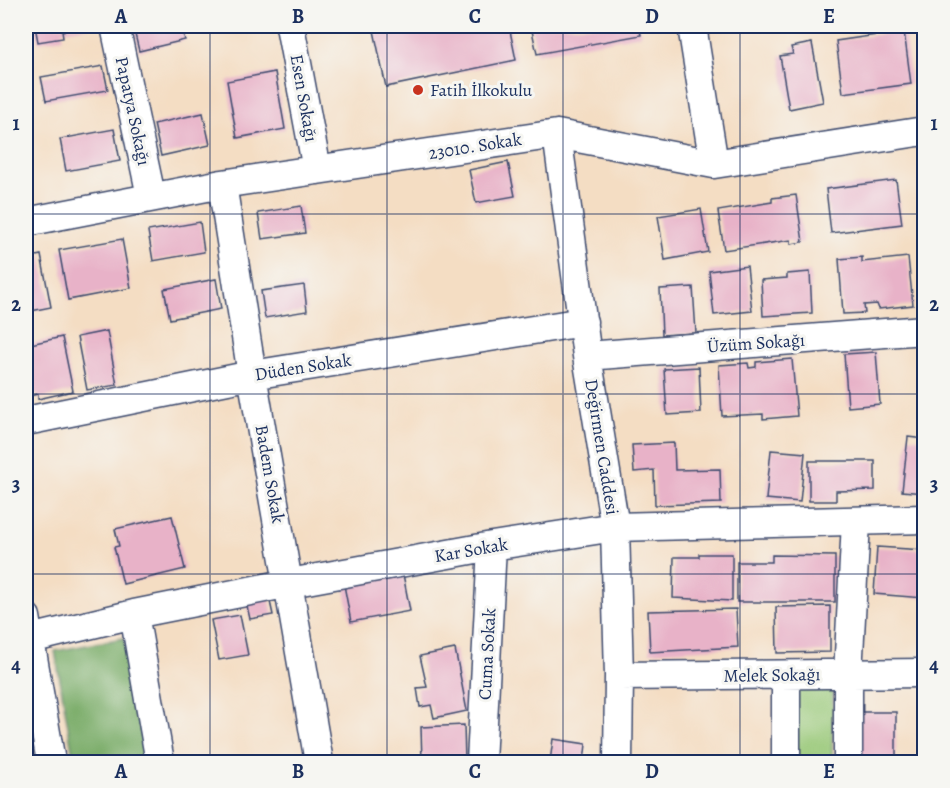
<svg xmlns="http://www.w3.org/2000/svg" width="950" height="788" font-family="Alegreya,serif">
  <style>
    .green { fill: #97c776; stroke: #597b6a; stroke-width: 1.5 }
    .forest { fill: #79ac67; stroke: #4a6e62; stroke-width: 1.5 }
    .building { fill: #e8b2c8 }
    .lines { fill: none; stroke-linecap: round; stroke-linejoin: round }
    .minor-casing { stroke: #3c496d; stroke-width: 31 }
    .minor { stroke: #fff; stroke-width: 28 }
    .grid { fill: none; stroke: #1b2f5e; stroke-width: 1.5; stroke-opacity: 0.55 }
    .poi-dot { fill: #c8321e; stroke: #f6f6f2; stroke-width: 2 }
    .labels { text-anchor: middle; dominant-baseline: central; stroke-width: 6; stroke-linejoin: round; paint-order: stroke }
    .poi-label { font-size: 18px; fill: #1b2f5e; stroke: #f6f6f2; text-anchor: start }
    .street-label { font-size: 18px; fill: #1b2f5e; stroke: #f6f6f2 }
    .neatline { fill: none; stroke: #1b2f5e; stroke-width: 2 }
    .grid-label { font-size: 20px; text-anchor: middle; font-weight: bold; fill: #1b2f5e }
  </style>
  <rect width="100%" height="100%" fill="#f6f6f2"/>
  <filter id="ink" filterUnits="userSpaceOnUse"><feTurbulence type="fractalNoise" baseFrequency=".0167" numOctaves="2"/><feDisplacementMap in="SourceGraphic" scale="12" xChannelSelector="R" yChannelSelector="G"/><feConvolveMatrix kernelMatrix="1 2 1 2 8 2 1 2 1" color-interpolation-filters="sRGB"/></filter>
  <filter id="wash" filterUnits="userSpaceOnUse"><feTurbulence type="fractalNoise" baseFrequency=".008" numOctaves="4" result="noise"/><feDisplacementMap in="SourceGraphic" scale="24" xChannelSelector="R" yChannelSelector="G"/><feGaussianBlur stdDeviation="1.35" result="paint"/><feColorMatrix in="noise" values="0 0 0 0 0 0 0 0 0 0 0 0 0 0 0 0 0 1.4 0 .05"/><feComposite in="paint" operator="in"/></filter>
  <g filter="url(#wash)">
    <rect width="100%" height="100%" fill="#f4ddc3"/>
    <!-- green -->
    <path class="green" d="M26,678L36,736L26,738Z
      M797,689H833L832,762H796Z"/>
    <!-- forest -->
    <path class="forest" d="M124,638L146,762H74L55,651Z"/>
    <g id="blocks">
      <!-- building -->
      <path class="building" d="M35,26H89V27L62,31L63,38L38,42Z
        M133,26H181L185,40L139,51Z
        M373,26H509L516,60L386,87Z
        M531,26H639L641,35L537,54Z
        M904,31L911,84L843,93L836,41Z
        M812,43L823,102L789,109L780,56L793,54L791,47Z
        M103,66L108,90L46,101L41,77Z
        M275,72L285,129L237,138L227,81Z
        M203,113L210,145L161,156L154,124Z
        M114,129L120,161L66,171L60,139Z
        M508,162L515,196L476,203L469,170Z
        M924,172V192H923L920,173Z
        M896,180L902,224L831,233L826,189Z
        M796,195L803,242L791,244V240L724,250L718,211L772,202V198Z
        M301,206L305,233L262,239L258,213Z
        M701,209L708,252L665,260L658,216Z
        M200,222L204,252L153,261L148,231Z
        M122,239L131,288L68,300L59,250Z
        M41,255L51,307L26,312V258Z
        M862,257V262L908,257L913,305L879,309L877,304L864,305L865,313L843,314L839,259Z
        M747,266L752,311L714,315L709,271Z
        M810,272L812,313L763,316L761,280L787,278V274Z
        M216,279L221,309L170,319L164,289Z
        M304,285L307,311L265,318L261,291Z
        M693,287L696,333L662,335L660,289Z
        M107,331L117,385L87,390L77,337Z
        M62,337L73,391L38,399V394L26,397V345Z
        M876,352L880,404L848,407L844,354Z
        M792,359L797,416L763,419V414L722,416L719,365L748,363L749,368L756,367V362Z
        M699,367L701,413L667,415L664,369Z
        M908,437L924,439V493L902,491Z
        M674,443L675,470L720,469L721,503L655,505L654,470L634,472L632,445Z
        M771,450L805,453L800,502L766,499Z
        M809,461H875V490L836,491V501H809Z
        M172,516L185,569L123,584L114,547L119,546L115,529Z
        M877,547L924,550V598L874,594Z
        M699,554H732V601L673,598L674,557H699Z
        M772,555L835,556V602H737V562H772Z
        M403,574L410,611L351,622L344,585Z
        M267,588L273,615L250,619L244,593Z
        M830,606V652L777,653L776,607Z
        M736,609L738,647L650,652L648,611Z
        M240,615L248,655L219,660L211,620Z
        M455,649L467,711L434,718L431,705L420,707L417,688L427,687L420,656Z
        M860,712H896V762H860Z
        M464,725L465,762H422L421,727Z
        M553,739L586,744L584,762H550Z
        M301,756L302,762H264V761Z"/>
    </g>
  </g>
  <g filter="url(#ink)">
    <use href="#blocks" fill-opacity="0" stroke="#3c496d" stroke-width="1.5"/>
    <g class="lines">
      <defs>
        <path id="minor" d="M115,26L151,196
          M290,26L317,170
          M692,26L714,164
          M557,134L587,356L615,527L619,676L618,762
          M222,184L252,375L319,762
          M26,222L222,184L557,134L714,164L924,131
          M587,356L924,330
          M26,421L252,375L583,322
          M134,614L160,762
          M26,617L51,762
          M26,640L134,614L290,583L492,546L615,527L924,519
          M619,676L924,673
          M481,762L492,546
          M786,762V675
          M848,762V674L856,522"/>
      </defs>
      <!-- minor casing -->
      <use href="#minor" class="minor-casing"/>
      <!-- minor -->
      <use href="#minor" class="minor"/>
    </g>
  </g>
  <!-- grid -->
  <path class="grid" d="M210,26V762M387,26V762M563,26V762M740,26V762M26,214H924M26,394H924M26,574H924"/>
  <!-- markers -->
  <circle class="poi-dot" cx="418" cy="90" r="6"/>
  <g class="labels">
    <!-- poi labels -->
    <g class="poi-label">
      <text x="430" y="90">Fatih İlkokulu</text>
    </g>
    <!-- street labels -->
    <g class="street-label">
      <text transform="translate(304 98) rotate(80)">Esen Sokağı</text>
      <text transform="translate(133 111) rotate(78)">Papatya Sokağı</text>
      <text transform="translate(475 146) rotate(-9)">23010. Sokak</text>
      <text transform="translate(756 343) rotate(-4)">Üzüm Sokağı</text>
      <text transform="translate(303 367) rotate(-9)">Düden Sokak</text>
      <text transform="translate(602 447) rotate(81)">Değirmen Caddesi</text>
      <text transform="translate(270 474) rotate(80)">Badem Sokak</text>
      <text transform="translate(471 550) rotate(-10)">Kar Sokak</text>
      <text transform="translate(487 654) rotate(-87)">Cuma Sokak</text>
      <text transform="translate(772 675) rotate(-1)">Melek Sokağı</text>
    </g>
  </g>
  <!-- margin -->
  <rect width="950" height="788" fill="none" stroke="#f6f6f2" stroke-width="66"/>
  <rect x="33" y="33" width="884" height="722" class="neatline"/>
  <g class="grid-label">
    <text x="121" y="23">A</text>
    <text x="298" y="23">B</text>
    <text x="475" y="23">C</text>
    <text x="652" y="23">D</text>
    <text x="829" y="23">E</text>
    <text x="16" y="130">1</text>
    <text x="934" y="130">1</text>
    <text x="16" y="311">2</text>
    <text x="934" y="311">2</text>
    <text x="16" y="491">3</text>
    <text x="934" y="491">3</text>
    <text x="16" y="672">4</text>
    <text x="934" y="672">4</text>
    <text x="121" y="778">A</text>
    <text x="298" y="778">B</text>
    <text x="475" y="778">C</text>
    <text x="652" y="778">D</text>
    <text x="829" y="778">E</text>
  </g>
</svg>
